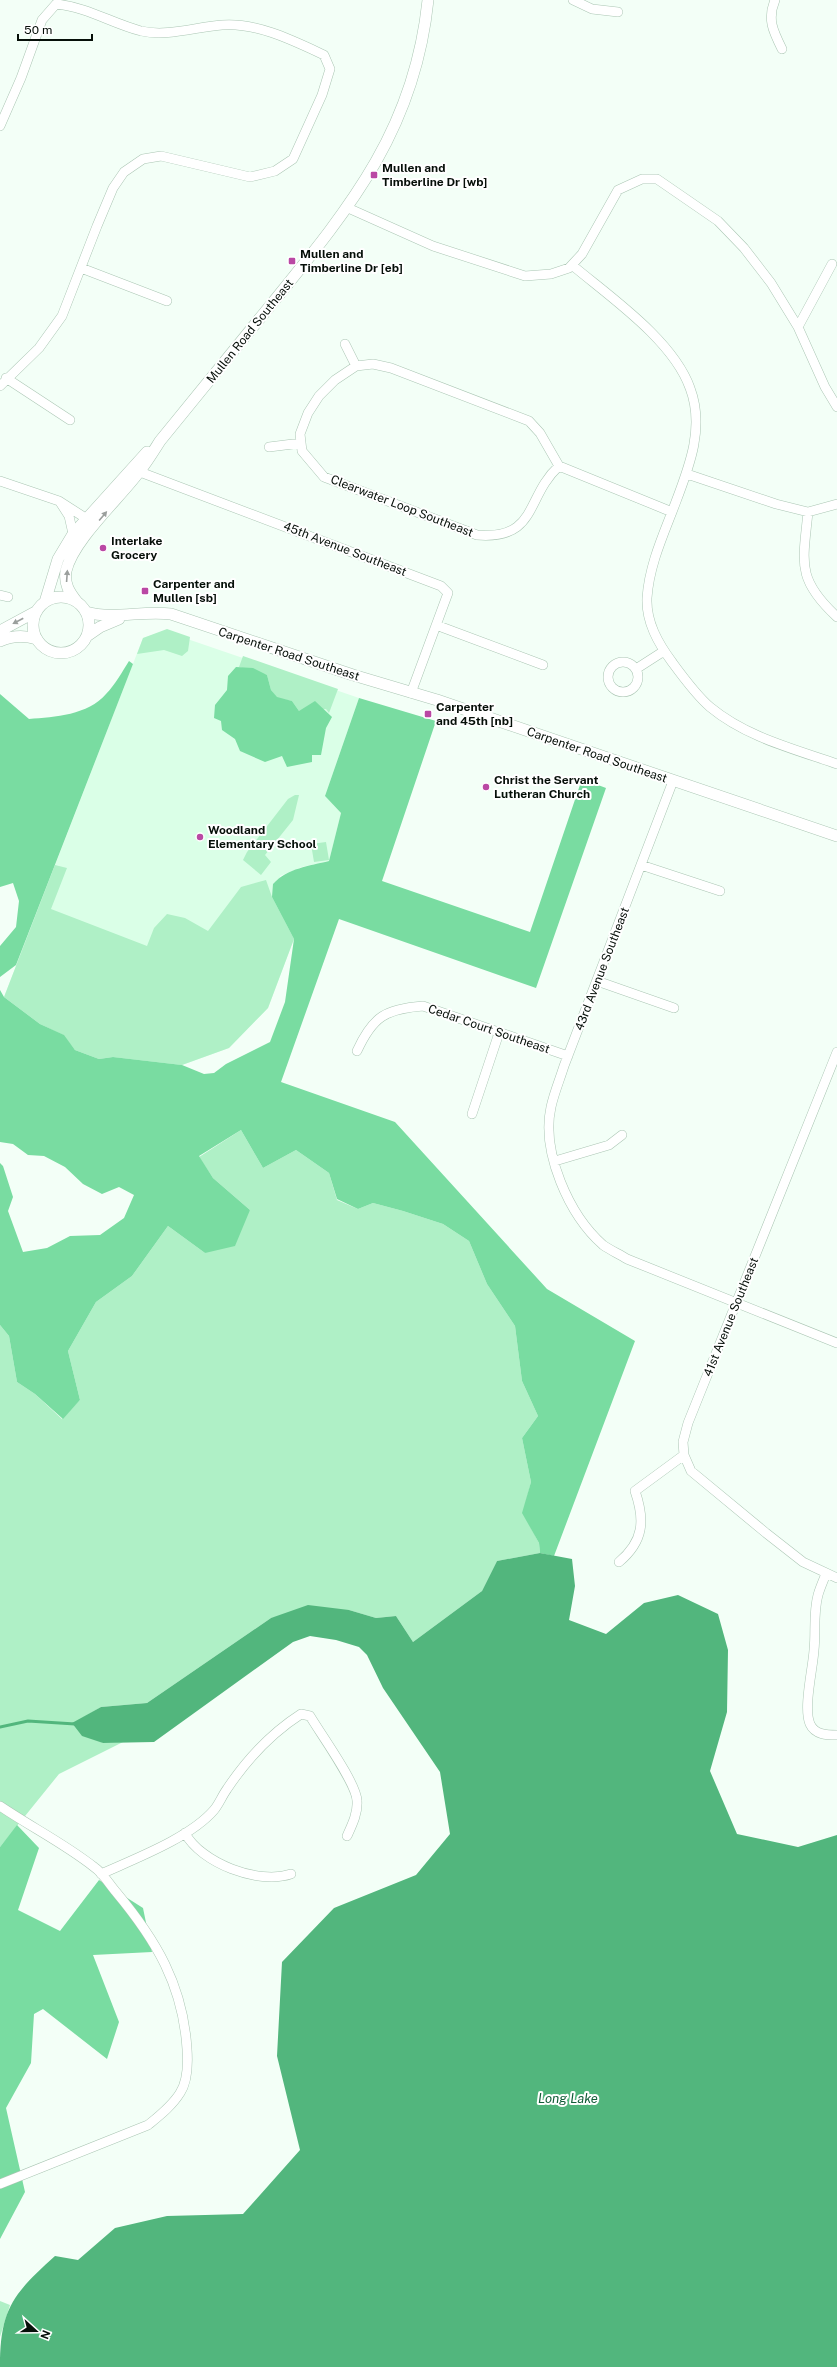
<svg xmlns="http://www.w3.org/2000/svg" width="837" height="2367" font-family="'Public Sans',sans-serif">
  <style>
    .built { fill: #daffe7 }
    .green { fill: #aff0c6 }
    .forest { fill: #79dca1 }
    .water { fill: #52b67d }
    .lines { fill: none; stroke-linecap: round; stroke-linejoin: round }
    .stream { stroke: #52b67d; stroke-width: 3 }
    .minor-casing { stroke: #abc6b4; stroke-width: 10 }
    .tertiary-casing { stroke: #abc6b4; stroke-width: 12 }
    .minor { stroke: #fff; stroke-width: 9 }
    .tertiary { stroke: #fff; stroke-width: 11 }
    .oneway { fill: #9b9f9d }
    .poi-dot { fill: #ba48a4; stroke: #fff; stroke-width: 1.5 }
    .labels { text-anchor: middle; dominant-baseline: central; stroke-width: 4; stroke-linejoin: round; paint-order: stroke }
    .poi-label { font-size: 12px; font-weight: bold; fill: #060f09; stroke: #fff; text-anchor: start }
    .street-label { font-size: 12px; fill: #060f09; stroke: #fff }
    .water-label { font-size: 13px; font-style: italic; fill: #115d37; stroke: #fff }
  </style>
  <rect width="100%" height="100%" fill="#f3fff7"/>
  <!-- built -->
  <path class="built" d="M164,631L359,698L325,796L341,813L329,861L302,867L280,876L294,939L268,1008L229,1048L182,1065L113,1057L4,997L143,638Z"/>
  <!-- green -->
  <path class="green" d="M167,629L190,637L188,651L182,656L164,650L137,654L143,638Z
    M243,656L338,689L329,713L326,709L299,711L292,701L277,698L271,690L267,675L239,667Z
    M295,795H299L293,820L265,855L271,862L261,875L243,860L247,852L288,799Z
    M326,842L329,860L314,862L311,844Z
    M55,865L67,868L51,909L147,946L154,928L167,914L185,918L208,931L241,887L266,880L272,897L294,939L268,1008L229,1048L182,1065L113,1057L99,1059L75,1050L63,1035L40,1024L4,997Z
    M241,1130L263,1168L296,1150L329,1173L337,1200L358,1209L373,1203L403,1211L443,1224L469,1241L487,1284L515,1326L522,1381L538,1416L522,1438L531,1482L523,1513L539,1543L540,1553L497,1561L482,1591L413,1642L396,1616L376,1618L349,1610L271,1618L147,1703L101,1707L72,1724L103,1743L123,1742L59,1774L0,1847V1325L9,1336L17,1382L35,1394L62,1419L80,1400L68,1351L96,1302L132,1276L168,1226L205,1253L250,1210L213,1178L199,1157Z
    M0,2301L10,2305L0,2337Z"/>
  <!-- forest -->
  <path class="forest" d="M129,661L133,664L16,965L0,977V946L16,927L19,901L13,883L0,887V694L29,719C55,717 88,715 106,694C115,685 122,672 129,661Z
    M236,667L253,668L267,675L271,690L277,697L292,701L299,711L315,701L332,717L326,728L321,755H312V762L287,767L282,756L265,762L240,751L235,739L222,730L221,721L214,718L215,705L227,690L228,676Z
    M359,698L436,721L382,881L530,932L582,779L606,788L536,988L339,919L281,1082L395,1122L547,1289L635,1341L554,1556L540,1553L539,1543L522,1513L531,1482L522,1438L538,1416L522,1381L515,1326L487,1284L469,1241L443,1224L403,1211L373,1203L358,1209L337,1199L329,1173L296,1150L263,1168L241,1130L199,1156L213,1178L250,1210L235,1246L205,1253L168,1226L132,1276L96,1302L68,1351L80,1400L63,1419L35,1394L17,1382L9,1336L0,1325V1163L3,1166L13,1197L8,1211L23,1252L47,1248L70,1236L100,1235L124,1218L134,1195L119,1187L102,1194L83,1184L65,1167L44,1156L28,1155L13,1144L0,1142V990L4,997L40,1024L64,1035L75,1050L99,1059L113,1057L182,1065L204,1074L214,1073L226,1064L270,1042L285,1002L294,939L272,897L273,884C288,868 309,866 329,861L341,813L325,796Z
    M17,1825L39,1848L18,1910L60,1931L99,1880L143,1908L152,1952L93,1955L119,2022L107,2059L43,2009L34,2014L31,2063L6,2108L25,2192L0,2239V1847Z"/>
  <!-- water -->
  <path class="water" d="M540,1553L572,1559L575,1586L569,1620L606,1634L644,1603L678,1595L718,1614L728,1650L727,1712L710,1771L737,1834L798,1847L837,1835V2367H0C0,2309 13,2294 55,2256L78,2260L115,2228L167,2216L243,2214L300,2150L277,2056L282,1962L334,1908L416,1875L450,1834L440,1772L383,1688L367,1655L359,1647L336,1640L310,1636L293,1642L154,1742L103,1743L82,1736L72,1723L101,1707L147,1703L271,1618L308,1605L349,1610L376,1618L396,1616L413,1642L482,1591L497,1561Z"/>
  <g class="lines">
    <!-- stream -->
    <path class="stream" d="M0,1727L28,1721L75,1724"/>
    <defs>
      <path id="minor" d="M573,0L592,9L618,12
        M775,0C767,19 773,31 782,49
        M0,126L21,78L42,20L56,4C87,7 111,23 141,31C167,37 196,27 222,25C256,22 294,41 324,55L330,69L322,95L293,159L275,171L250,177L161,156L143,159L124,172L113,188L97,226L62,316L39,348L0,386
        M348,208L433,246L525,276L551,274L569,268L582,254L618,190L642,179H657L718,221L744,248L771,283L798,327L825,387L837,407
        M572,265C610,297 673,340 690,388C706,430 687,472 672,512C661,540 649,568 647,598C646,622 658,643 672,662C683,677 696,695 710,707C746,737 794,749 837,764
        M81,268L167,301
        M798,327L832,264
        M345,344L356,366
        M6,378L70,420
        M269,447L301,443
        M559,466C525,497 538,540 477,535L324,477L302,451L300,434L308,413L319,396L335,380L356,366L373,364L391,368L529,421L540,433L559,466L672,512
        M140,472L441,586L448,593L411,693
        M687,474L776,504L808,512L837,504
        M0,481L59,501L87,519V524
        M60,502L69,516L73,534
        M808,512C803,563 796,579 837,617
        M0,595L8,597
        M436,625L543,665
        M608 677a15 15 0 1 1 30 0a15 15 0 1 1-30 0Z
        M636,669L664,651
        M673,781L564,1066C560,1079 554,1093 551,1107C541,1152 569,1215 603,1245C610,1250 619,1254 627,1259L837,1343
        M641,865L720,891
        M597,981L674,1008
        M357,1051C373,1016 386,1009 423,1006L568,1056
        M472,1114L499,1033
        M555,1161L609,1145L622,1135
        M684,1455L691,1471L766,1533L803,1562L837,1578
        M619,1562C644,1541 645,1520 635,1491L684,1455L683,1442L688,1423L837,1052
        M826,1574C823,1581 820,1588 818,1595C813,1613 816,1632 814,1650C813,1668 803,1708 810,1724C815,1735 827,1735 837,1735
        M0,1806C31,1827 65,1844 94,1867C103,1873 109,1884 116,1892C156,1940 183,1985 187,2049C188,2063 188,2081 180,2093C172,2106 159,2116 148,2125L0,2184
        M185,1833C201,1863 258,1885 291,1874
        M101,1874C134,1859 190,1838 214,1810C219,1804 222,1796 227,1789C247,1759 270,1734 301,1714L310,1716C320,1733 357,1784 357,1801C358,1813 352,1825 347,1836"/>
      <path id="tertiary" d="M33 625a28 28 0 1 1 56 0a28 28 0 1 1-56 0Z
        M45,602L58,559L73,534L147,452
        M77,602C69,592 64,584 66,571C73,540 119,499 139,472C147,462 153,452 160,441C198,395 236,348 274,301C352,205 415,128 428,0
        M86,612C115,620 142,610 171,614L353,675L437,700L837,836
        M0,631L37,611
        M87,636L100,627L119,619
        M0,641C13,635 24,635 37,639"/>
    </defs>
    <!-- minor casing -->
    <use href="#minor" class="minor-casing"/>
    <!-- tertiary casing -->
    <use href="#tertiary" class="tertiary-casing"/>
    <!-- minor -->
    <use href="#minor" class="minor"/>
    <!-- tertiary -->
    <use href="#tertiary" class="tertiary"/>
  </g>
  <!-- one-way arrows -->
  <defs><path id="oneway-solid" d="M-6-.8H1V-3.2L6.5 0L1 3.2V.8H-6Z"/></defs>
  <g class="oneway">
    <use href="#oneway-solid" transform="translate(103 516) rotate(-50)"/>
    <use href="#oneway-solid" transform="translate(67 576) rotate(-86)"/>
    <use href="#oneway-solid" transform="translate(18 621) rotate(152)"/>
  </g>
  <!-- markers -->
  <g class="poi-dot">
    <rect x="370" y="171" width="8" height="8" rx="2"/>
    <rect x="288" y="257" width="8" height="8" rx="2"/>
    <circle cx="103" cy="548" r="4"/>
    <rect x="141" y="587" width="8" height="8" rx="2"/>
    <rect x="424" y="710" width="8" height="8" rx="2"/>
    <circle cx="486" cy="787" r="4"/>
    <circle cx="200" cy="837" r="4"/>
  </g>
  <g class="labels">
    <!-- poi labels -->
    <g class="poi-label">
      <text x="382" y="168">Mullen and<tspan x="382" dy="14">Timberline Dr [wb]</tspan></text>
      <text x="300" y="254">Mullen and<tspan x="300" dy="14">Timberline Dr [eb]</tspan></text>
      <text x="111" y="541">Interlake<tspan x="111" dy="14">Grocery</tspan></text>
      <text x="153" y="584">Carpenter and<tspan x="153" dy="14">Mullen [sb]</tspan></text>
      <text x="436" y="707">Carpenter<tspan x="436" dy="14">and 45th [nb]</tspan></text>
      <text x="494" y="780">Christ the Servant<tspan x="494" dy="14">Lutheran Church</tspan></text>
      <text x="208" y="830">Woodland<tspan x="208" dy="14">Elementary School</tspan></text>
    </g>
    <!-- street labels -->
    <g class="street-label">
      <text transform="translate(250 331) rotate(-51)">Mullen Road Southeast</text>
      <text transform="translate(402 506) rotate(21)">Clearwater Loop Southeast</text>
      <text transform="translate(345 549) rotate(21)">45th Avenue Southeast</text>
      <text transform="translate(289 654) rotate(18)">Carpenter Road Southeast</text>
      <text transform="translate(597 755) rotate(19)">Carpenter Road Southeast</text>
      <text transform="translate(602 969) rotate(-69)">43rd Avenue Southeast</text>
      <text transform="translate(489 1029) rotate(19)">Cedar Court Southeast</text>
      <text transform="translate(731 1317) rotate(-68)">41st Avenue Southeast</text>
    </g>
    <!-- water labels -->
    <g class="water-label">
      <text x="568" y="2098">Long Lake</text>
    </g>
  </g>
  <!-- north arrow -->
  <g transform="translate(36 2331) rotate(111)" stroke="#ffffff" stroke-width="3" paint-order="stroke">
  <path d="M0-3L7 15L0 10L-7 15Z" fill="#060f09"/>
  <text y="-6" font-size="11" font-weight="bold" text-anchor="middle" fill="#060f09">N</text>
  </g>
  <!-- scale -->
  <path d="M18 34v6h74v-6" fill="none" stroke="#060f09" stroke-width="2"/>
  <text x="24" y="34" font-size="12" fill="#060f09" stroke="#ffffff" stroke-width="3" paint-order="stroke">50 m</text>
</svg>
